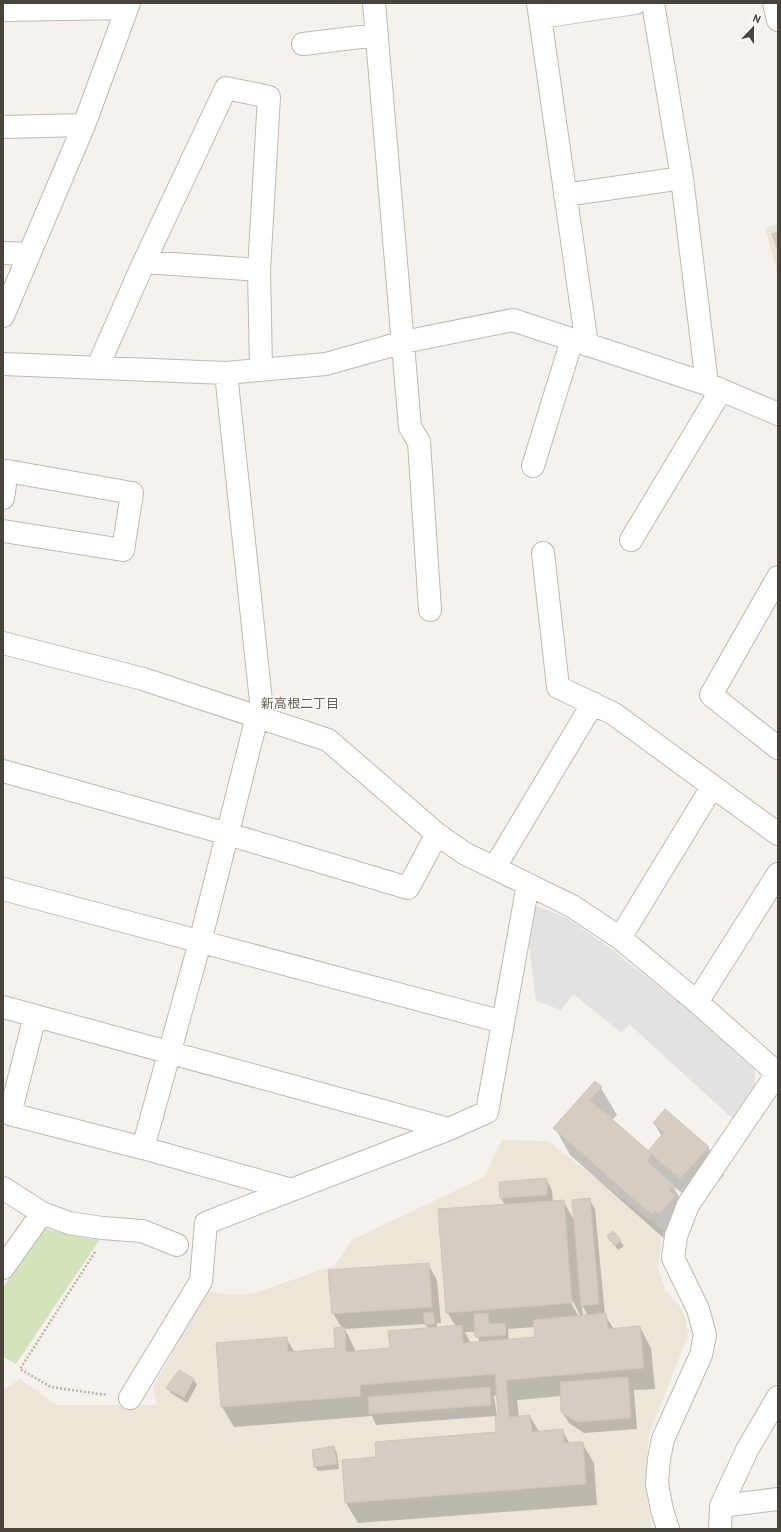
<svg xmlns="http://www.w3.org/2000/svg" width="781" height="1532" font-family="'PT Sans','Noto Sans JP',sans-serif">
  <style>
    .education { fill: #ece6d9 }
    .green { fill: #d3e3bb }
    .parking { fill: #e4e2e0 }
    .shadow { fill: #0003; fill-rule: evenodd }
    .building { fill: #d5cdc3; stroke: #cfc5b7 }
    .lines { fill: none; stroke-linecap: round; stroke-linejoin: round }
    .minor-casing { stroke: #bfb9b0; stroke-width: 24 }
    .path { stroke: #bfb4a3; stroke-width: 2.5; stroke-dasharray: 2 2; stroke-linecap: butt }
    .minor { stroke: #fff; stroke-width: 22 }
    .labels { text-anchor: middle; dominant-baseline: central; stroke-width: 3; stroke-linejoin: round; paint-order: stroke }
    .neighbourhood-label { font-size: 13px; fill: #6a6053; stroke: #fff }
  </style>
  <rect width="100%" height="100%" fill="#f5f2ed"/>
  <!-- education -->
  <path class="education" d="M778,224V275L765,228Z
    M502,1140L548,1141L663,1230L658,1268L665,1290L679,1305L686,1320L688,1335L649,1435L645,1484L652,1529H3V1391L20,1379L57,1405H157L153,1387L207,1291L227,1294H252L335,1265L352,1240L484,1177Z"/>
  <!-- green -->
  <path class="green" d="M41,1228L90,1239H100L16,1364L3,1357V1288Z"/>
  <!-- parking -->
  <path class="parking" d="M535,905L567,918L611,949L688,1010L755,1070V1087L732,1118L629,1024L622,1033L573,994L561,1010L536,1001L529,946Z"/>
  <!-- shadow -->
  <path class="shadow" d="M601,1088L617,1115L612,1120L648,1152L662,1137L654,1123L708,1147L724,1175L697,1205L673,1186L688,1212L668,1242L570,1155L555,1128Z
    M546,1179L552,1190L553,1202L563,1201L574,1220L589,1199L595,1209L605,1315L614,1329L640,1327L651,1348L655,1389L634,1390L637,1429L584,1433L569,1423L562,1412V1396L517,1400L519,1417L530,1416L539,1432L562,1430L570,1444L582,1443L594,1463L597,1505L358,1523L346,1503L343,1461L378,1458L497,1433L496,1416L376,1425L372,1416L234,1427L222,1407L217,1344L286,1338L295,1353L336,1349L342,1328L333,1313L428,1264L437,1280L441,1323H437V1328L456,1327L447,1312L505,1205L501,1198ZM571,1298L581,1317H579L569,1299ZM582,1305L588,1316H583ZM426,1324L428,1329L391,1349L356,1352L345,1329ZM535,1327L537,1338L509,1340L508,1329ZM465,1332H476L480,1343L471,1344ZM497,1395L499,1415L497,1416L494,1396Z
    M613,1232L624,1246L618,1250L608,1236Z
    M180,1371L194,1380L197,1385L187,1403L171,1393L168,1388Z
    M334,1447L337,1453L339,1469L318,1471L314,1466Z"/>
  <!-- building -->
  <path class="building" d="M778,232V251L772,234Z
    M595,1081L602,1087L590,1100L652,1154L647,1161L674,1185L669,1190L675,1196L659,1214L655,1211L652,1215L553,1128Z
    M665,1109L709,1147L680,1179L648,1151L664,1132L653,1123Z
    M547,1178V1195L500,1198L499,1182Z
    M590,1198L599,1304L581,1306L572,1200Z
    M564,1200L572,1303L446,1313L438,1209Z
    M613,1231L621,1240L615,1246L607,1236Z
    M429,1263L432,1307L332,1314L328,1270Z
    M433,1312L435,1324L425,1325L423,1313Z
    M488,1313L489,1324L505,1323L506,1335L475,1337L474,1314Z
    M606,1313L608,1329L640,1326L644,1368L506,1380L509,1417L530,1415L532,1432L563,1429L564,1443L583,1442L586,1484L345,1503L342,1460L376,1457L375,1442L496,1432L495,1415H498L495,1374L360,1385L361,1396L221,1407L216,1343L287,1337L288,1352L335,1348L334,1328L345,1327L346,1352L390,1348L388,1331L462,1325L463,1343L535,1337L533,1320Z
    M179,1370L194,1379L184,1398L166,1388Z
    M628,1377L631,1418L578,1422L561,1412L560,1382Z
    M490,1387L491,1405L369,1414L368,1397Z
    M334,1446L337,1464L314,1467L312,1450Z"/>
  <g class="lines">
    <defs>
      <path id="minor" d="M374,3L410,427L419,442L430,610
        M538,3L587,345
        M653,3L682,178L707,384
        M774,3L778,20
        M3,10L127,8
        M540,17L635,3
        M303,44L377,35
        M3,127L84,125
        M565,195L682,178
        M3,253L29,254
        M144,262L259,270
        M3,316L84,125L129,3
        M3,364L226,373L326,364L404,342L513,320L707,384L778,414
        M98,366L144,262L226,88L269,97L259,270L261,369
        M226,373L263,720
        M533,466L572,340
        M3,498L7,471L132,493L123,550L3,531
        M631,540L721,390
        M543,553L558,687L614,714L778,834
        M778,577L711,695L778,748
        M3,643L143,679L328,740L437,834L464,853L572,906L620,938L697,1002L778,1074
        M3,771L228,834L408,888L437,834
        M495,867L593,703
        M3,889L503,1022
        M620,938L712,787
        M697,1002L778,874
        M3,1007L449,1129
        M35,1016L10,1114L143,1148L292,1190
        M143,1148L200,942L257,717
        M3,1188L42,1213L69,1223L102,1228L142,1231L177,1245
        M3,1268L42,1213
        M130,1398L201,1281L206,1223L449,1129L487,1112L528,884
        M721,1506L747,1450L778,1397
        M668,1529L662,1510L657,1484L659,1459L663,1439L701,1355L705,1335L698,1309L673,1258L676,1236L688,1205L778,1072
        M720,1529L721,1506L778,1499"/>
    </defs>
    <!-- minor casing -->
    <use href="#minor" class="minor-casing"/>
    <!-- path -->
    <path class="path" d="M95,1252L20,1369L51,1387L107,1395"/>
    <!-- minor -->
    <use href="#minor" class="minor"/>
  </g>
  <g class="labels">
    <!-- neighbourhood labels -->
    <g class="neighbourhood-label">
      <text x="300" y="703">新高根二丁目</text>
    </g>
  </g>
  <!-- border -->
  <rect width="781" height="1532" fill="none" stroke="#48433b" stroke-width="8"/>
  <!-- north arrow -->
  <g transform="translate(753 28) rotate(22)" stroke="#ffffff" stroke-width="3" paint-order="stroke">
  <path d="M0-3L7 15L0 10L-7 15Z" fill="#48433b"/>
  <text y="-6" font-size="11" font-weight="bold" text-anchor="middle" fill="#48433b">N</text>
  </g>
</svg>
